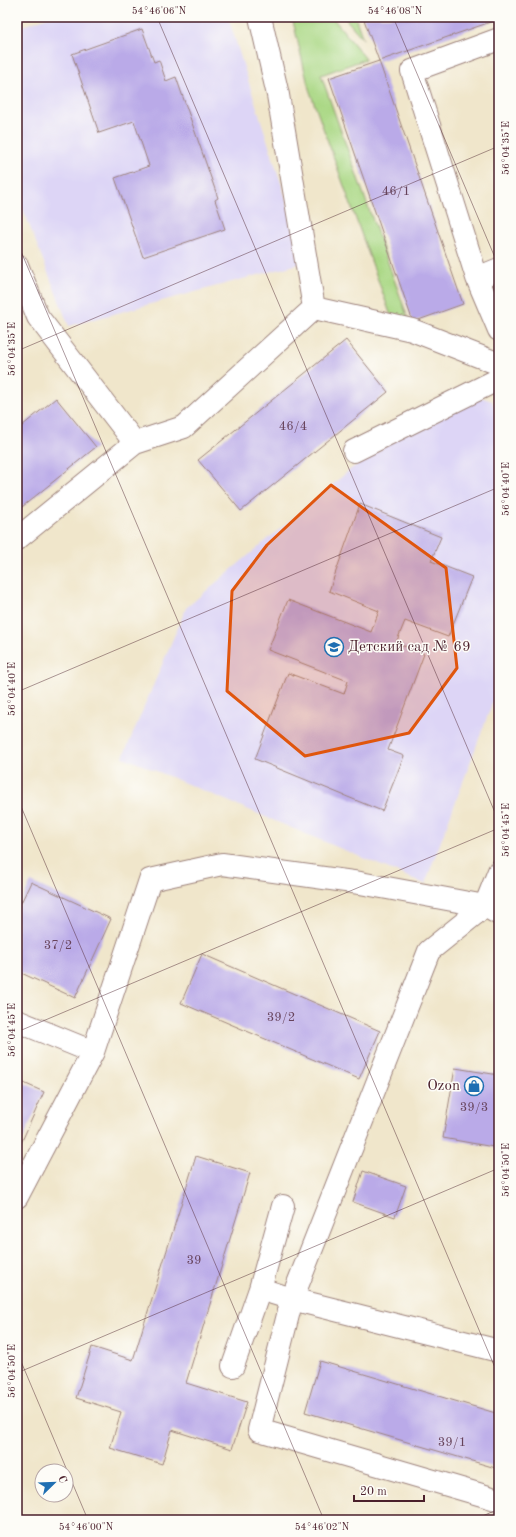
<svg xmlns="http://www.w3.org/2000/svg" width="516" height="1537" font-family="'Old Standard TT',serif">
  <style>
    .built { fill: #ddd5f6 }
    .green { fill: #aad885; stroke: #7a7c58 }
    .building { fill: #baaae8 }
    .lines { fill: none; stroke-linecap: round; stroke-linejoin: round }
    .minor-casing { stroke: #9d827b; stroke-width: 24 }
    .minor { stroke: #fff; stroke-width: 22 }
    .marked { fill: #e0560e; fill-opacity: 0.2; stroke: #e0560e; stroke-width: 3; stroke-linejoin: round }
    .ticks { fill: none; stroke: #4a1f2b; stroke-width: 1; stroke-opacity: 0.45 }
    .labels { text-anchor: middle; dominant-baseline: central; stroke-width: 3; stroke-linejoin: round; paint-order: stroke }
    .number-label { font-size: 13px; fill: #66425a }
    .poi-label { font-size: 15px; fill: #4a1f2b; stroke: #fdfcf7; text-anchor: start }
    .neatline { fill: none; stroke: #4a1f2b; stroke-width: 1.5 }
    .ticks-label { font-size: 10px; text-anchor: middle; fill: #4a1f2b }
  </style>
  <rect width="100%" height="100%" fill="#fdfcf7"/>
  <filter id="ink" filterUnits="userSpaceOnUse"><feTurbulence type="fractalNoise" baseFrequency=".025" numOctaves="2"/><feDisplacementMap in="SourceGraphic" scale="8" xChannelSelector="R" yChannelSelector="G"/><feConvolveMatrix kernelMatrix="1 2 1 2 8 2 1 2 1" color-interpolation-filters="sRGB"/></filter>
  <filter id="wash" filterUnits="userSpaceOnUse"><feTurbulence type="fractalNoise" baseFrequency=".012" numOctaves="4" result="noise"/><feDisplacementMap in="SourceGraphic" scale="16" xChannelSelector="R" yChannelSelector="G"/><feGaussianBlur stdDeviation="0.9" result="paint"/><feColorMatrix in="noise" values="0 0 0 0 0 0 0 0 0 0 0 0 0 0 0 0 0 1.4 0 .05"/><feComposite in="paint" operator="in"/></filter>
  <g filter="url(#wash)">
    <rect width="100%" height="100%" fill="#f0e6cb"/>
    <!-- built -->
    <path class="built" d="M48,17H228L306,262L69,326L17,194V22L23,26Z
      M467,392L492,401L499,421V685L425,884L123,757L186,608L351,469Z"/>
    <!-- green -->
    <path class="green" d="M292,17H332L366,59L321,75L409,321L391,316L309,89Z
      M344,17H355L363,39Z"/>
    <g id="blocks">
      <!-- building -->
      <path class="building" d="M363,17H499V19L379,61Z
        M142,29L154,62L159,60L166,81L176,77L218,198L215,200L225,229L143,257L115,178L149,166L134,121L99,133L72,54Z
        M379,61L463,304L413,322L329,78Z
        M499,283V300L493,285Z
        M346,340L388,392L241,511L198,460Z
        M56,398L96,447L17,511V430Z
        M360,504L441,537L431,561L472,577L448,637L405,621L396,643L424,654L388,750L404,756L382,811L255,759L288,673L344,694L348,681L268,650L288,600L371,632L379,611L329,591Z
        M31,882L111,919L75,998L17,971V911Z
        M202,954L380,1031L359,1079L181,1003Z
        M455,1068L499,1075V1148L443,1138Z
        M17,1080L44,1092L17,1152Z
        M196,1156L250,1173L186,1383L247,1402L232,1449L172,1430L162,1464L110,1448L121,1412L76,1398L92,1347L133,1360Z
        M363,1171L406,1186L395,1217L353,1202Z
        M320,1361L499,1414V1469L305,1412Z"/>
    </g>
  </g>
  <g filter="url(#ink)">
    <use href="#blocks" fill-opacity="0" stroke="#9d827b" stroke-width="1"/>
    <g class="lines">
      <defs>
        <path id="minor" d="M260,17L278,95L314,308
          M17,265L38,317L135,443L184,427L314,308L412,330L499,364
          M499,269L477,278L499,330
          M477,278L412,71L499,39
          M354,451L499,379
          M17,539L135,443
          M499,871L485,906L429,951L292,1299L259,1430L499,1500
          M17,1021L93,1052
          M17,1197L93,1052L150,880L222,864L360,883L485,906L499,914
          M260,1289L292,1299L499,1351
          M233,1366L260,1289L283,1206"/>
      </defs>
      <!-- minor casing -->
      <use href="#minor" class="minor-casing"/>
      <!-- minor -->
      <use href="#minor" class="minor"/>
    </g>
  </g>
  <!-- marked area -->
  <path class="marked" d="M331,485L446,568L457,668L409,733L305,756L227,691L232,591L267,545Z"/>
  <!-- ticks -->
  <path class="ticks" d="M157,17L499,822M393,17L499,267M17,242L499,1377M17,351L499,146M17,692L499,487M17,797L324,1520M17,1032L499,828M17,1352L88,1520M17,1373L499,1168M473,1520L499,1509"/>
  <!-- icons -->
  <defs>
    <symbol id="school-ring" viewBox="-11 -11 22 22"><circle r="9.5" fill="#fdfcf7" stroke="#1f6fb2" stroke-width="1.5"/><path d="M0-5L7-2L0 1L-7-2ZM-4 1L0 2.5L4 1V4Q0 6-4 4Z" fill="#1f6fb2"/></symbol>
    <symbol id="shop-ring" viewBox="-11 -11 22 22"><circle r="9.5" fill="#fdfcf7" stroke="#1f6fb2" stroke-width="1.5"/><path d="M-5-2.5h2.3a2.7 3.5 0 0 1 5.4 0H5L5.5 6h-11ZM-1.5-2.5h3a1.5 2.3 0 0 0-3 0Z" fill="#1f6fb2"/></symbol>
  </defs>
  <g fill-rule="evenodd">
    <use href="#school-ring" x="323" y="636" width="22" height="22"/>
    <use href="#shop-ring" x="463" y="1075" width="22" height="22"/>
  </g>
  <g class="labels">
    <!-- number labels -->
    <g class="number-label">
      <text x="396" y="191">46/1</text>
      <text x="293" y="426">46/4</text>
      <text x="58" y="945">37/2</text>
      <text x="281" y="1017">39/2</text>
      <text x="474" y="1107">39/3</text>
      <text x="194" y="1260">39</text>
      <text x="452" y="1442">39/1</text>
    </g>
    <!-- poi labels -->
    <g class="poi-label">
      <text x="348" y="647">Детский сад № 69</text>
      <text x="460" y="1086" text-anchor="end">Ozon</text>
    </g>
  </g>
  <!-- margin -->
  <rect width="516" height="1537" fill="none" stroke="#fdfcf7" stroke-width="44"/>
  <!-- north arrow -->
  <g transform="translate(54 1483) rotate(67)"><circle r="19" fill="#fdfcf7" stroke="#b5a4a5"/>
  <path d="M0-3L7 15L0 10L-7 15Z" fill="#1f6fb2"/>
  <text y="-6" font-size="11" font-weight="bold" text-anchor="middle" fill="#4a1f2b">С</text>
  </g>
  <!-- scale -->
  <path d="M354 1495v6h70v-6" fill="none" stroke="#4a1f2b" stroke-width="2"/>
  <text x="360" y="1495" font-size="12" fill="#4a1f2b" stroke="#fdfcf7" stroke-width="3" paint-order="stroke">20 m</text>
  <rect x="22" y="22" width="472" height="1493" class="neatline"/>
  <g class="ticks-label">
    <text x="159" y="14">54°46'06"N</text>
    <text x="395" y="14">54°46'08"N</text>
    <text transform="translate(505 148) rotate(-90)" y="4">56°04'35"E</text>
    <text transform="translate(11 349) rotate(-90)" y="4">56°04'35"E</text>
    <text transform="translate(505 489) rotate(-90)" y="4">56°04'40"E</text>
    <text transform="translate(11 689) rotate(-90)" y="4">56°04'40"E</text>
    <text transform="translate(505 830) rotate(-90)" y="4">56°04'45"E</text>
    <text transform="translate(11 1030) rotate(-90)" y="4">56°04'45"E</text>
    <text transform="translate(505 1170) rotate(-90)" y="4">56°04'50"E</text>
    <text transform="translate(11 1371) rotate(-90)" y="4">56°04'50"E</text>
    <text x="86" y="1530">54°46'00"N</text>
    <text x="322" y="1530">54°46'02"N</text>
  </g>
</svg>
